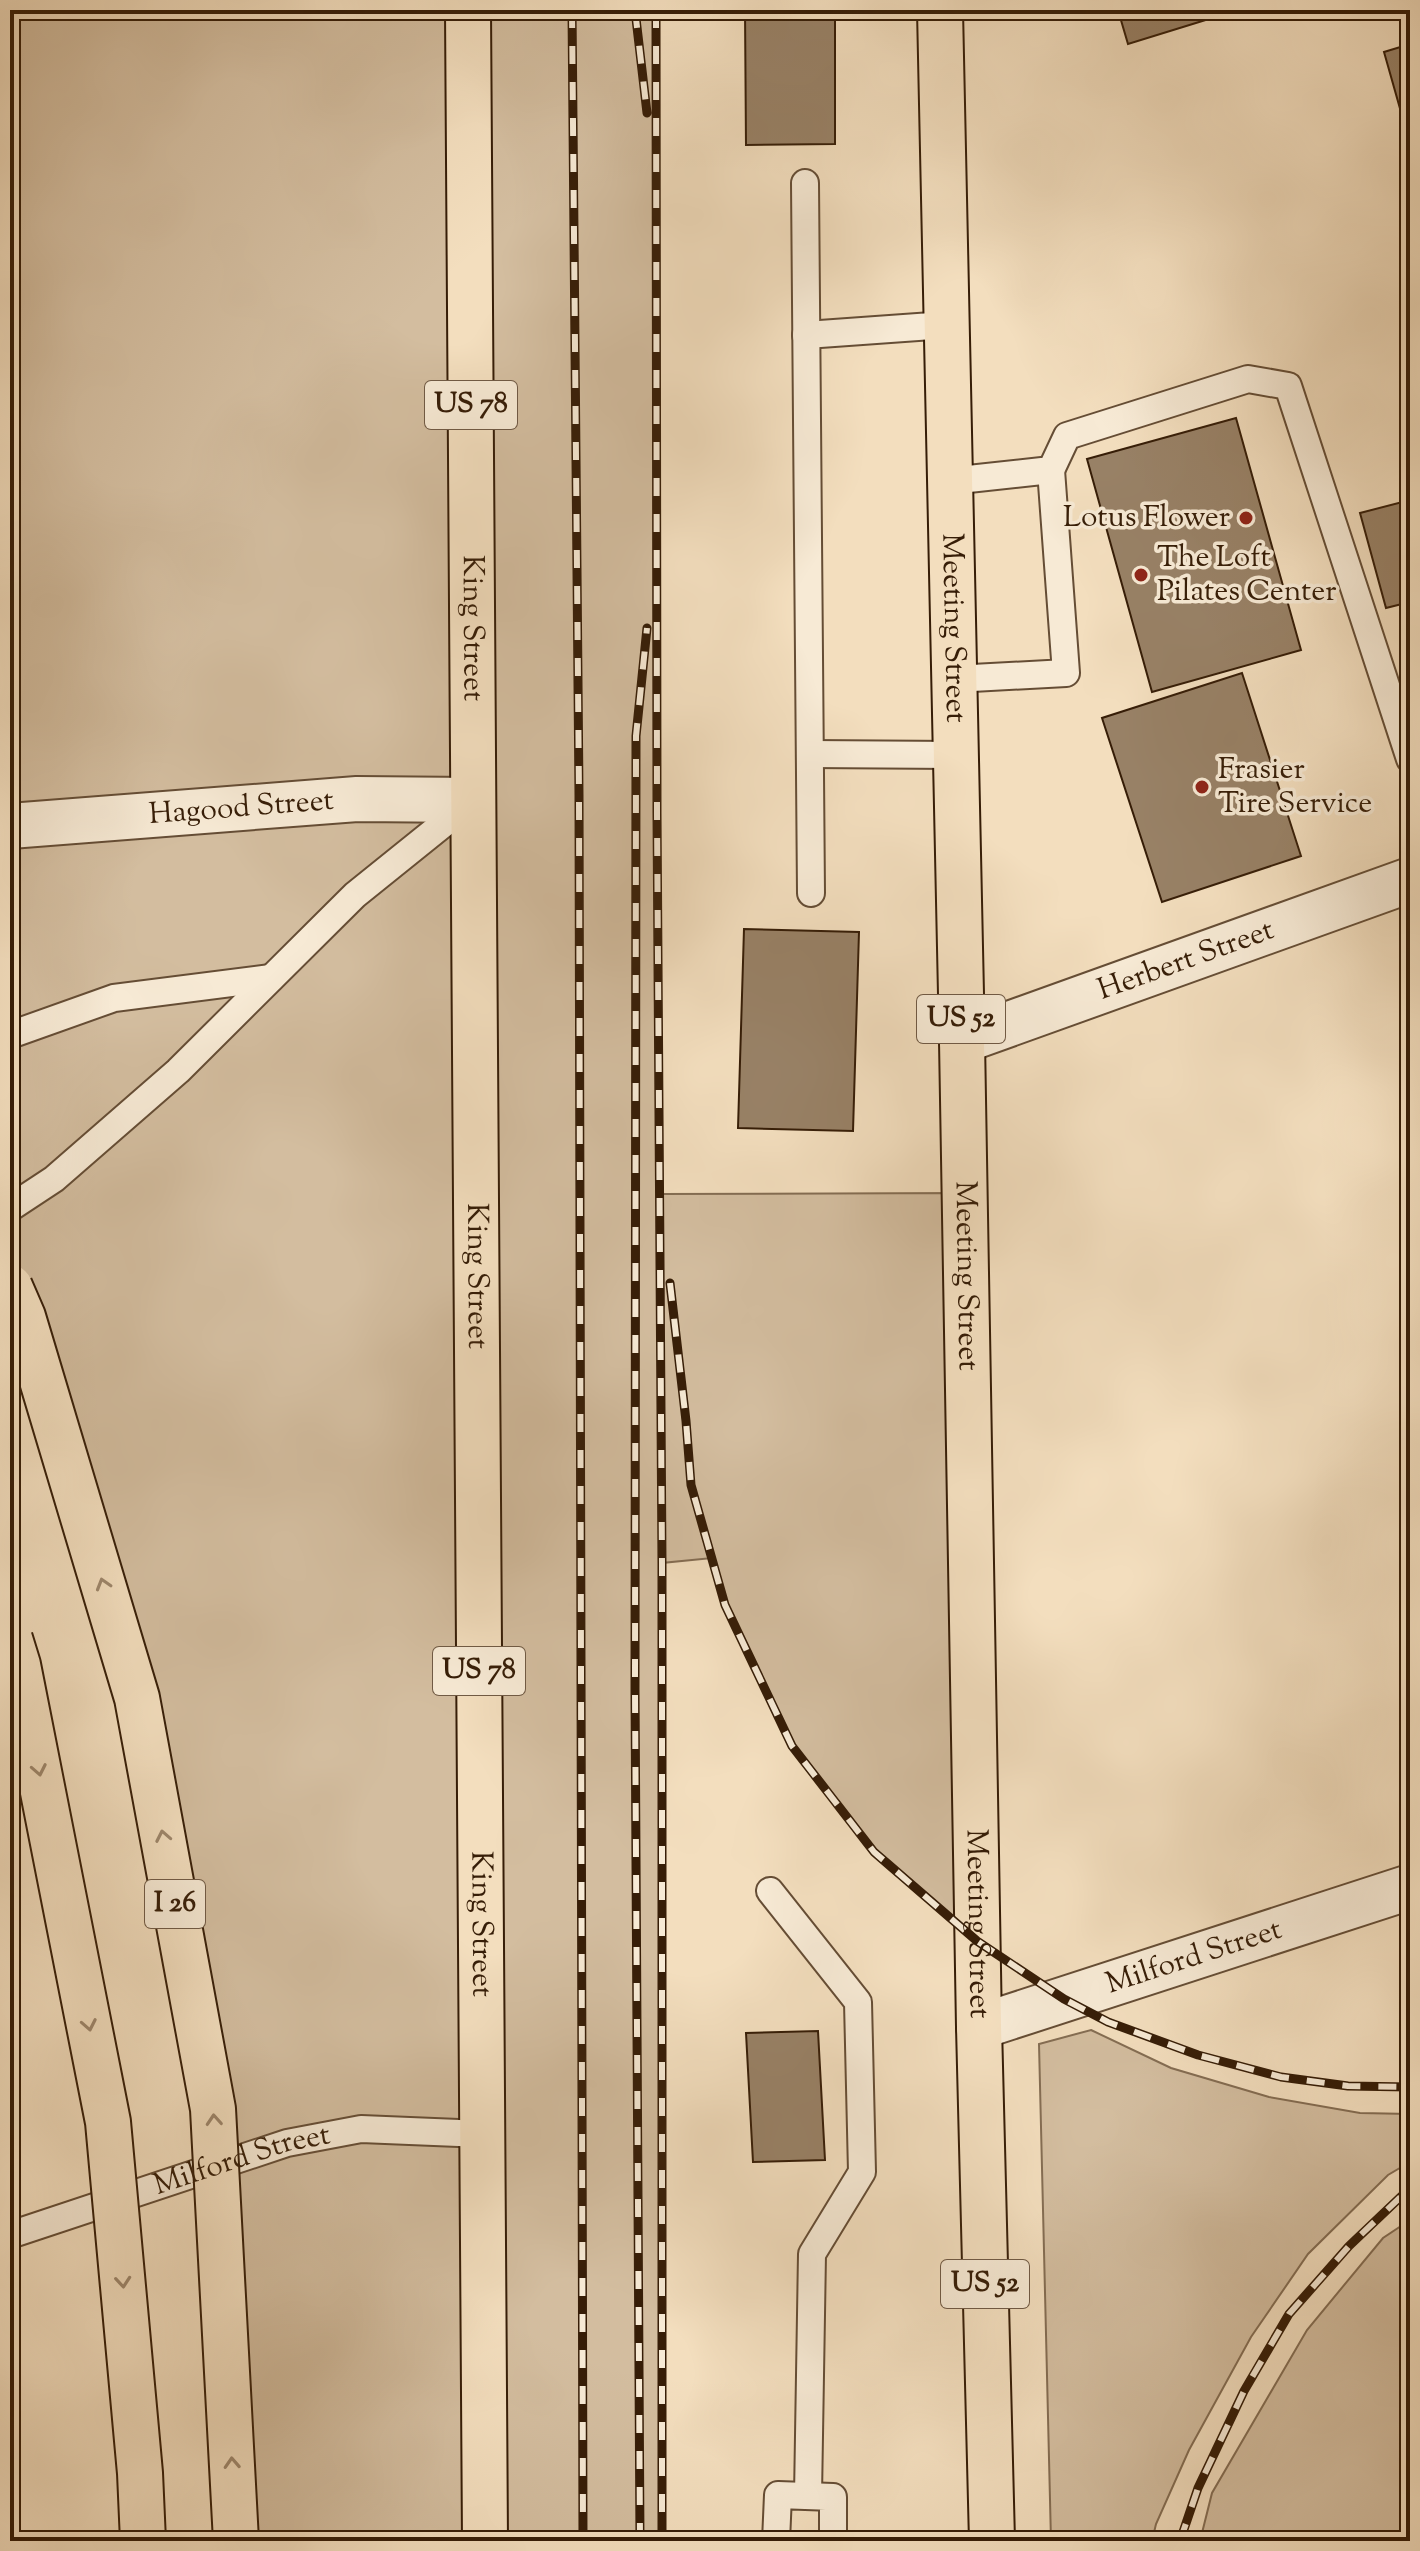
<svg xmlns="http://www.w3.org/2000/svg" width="1420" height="2551" font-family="'Sorts Mill Goudy',serif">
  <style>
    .green { fill: #d3bd9f; stroke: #846d53; stroke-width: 2 }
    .building { fill: #988166; stroke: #361d07; stroke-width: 2 }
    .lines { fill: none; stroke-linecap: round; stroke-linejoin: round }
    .service-casing { stroke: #654d35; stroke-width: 30 }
    .minor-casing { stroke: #654d35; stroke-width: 48 }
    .tertiary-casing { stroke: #654d35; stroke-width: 48 }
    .primary-casing { stroke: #361d07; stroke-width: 48 }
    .service { stroke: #f7ead5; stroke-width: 26 }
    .minor { stroke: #f7ead5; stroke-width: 44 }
    .tertiary { stroke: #f7ead5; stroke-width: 44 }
    .primary { stroke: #f3debe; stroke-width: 44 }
    .rail-casing { stroke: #361d07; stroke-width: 9 }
    .rail { stroke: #f7ead5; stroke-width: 6; stroke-dasharray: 18; stroke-linecap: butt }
    .motorway-bridge-casing { stroke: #361d07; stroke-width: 48; stroke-linecap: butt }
    .motorway-bridge { stroke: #f3debe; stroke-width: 44 }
    .oneway { stroke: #9e876c }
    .poi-dot { fill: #8f2418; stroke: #f7ead5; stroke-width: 3 }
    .labels { text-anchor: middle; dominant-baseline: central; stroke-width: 7; stroke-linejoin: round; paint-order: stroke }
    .shield { fill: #f7ead5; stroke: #705a45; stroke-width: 2 }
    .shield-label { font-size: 28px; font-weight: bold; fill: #361d07 }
    .poi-label { font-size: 30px; fill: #361d07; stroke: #f7ead5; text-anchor: start }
    .street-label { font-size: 30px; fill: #361d07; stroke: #f7ead5 }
  </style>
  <rect width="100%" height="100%" fill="#f3debe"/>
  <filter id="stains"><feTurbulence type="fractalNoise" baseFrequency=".0025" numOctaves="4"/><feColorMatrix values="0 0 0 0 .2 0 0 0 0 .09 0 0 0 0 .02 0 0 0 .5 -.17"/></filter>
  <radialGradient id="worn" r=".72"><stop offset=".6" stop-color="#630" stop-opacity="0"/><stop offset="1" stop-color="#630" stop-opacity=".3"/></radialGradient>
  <!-- green -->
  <path class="green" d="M10,10H656L657,813L660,1194L964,1193L977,1941L874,1852L792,1746L725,1605L712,1558L662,1563V2541H236L213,2108L137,1698L10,1287Z
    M1091,2030L1171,2068L1269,2097L1360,2113L1410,2114V2162L1388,2175L1308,2254L1251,2337L1189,2450L1156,2524L1152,2541H1051L1039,2044Z
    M1410,2220V2541H1200L1212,2493L1307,2330L1383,2238Z"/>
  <!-- building -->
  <path class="building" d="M745,10H835V144L746,145Z
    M1118,10H1238L1128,44Z
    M1410,44V110L1401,112L1384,52Z
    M1236,418L1301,650L1152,692L1087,459Z
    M1410,500V602L1386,608L1360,513Z
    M1242,673L1301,856L1162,902L1102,718Z
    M744,929L859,932L853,1131L738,1128Z
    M818,2031L825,2160L753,2162L746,2033Z"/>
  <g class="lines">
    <defs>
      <g id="service">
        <path d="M805,183L811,893"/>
        <path d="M806,335L946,325"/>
        <path d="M950,481L1051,470L1067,436L1248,379L1288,386L1410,759"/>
        <path d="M954,679L1066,673L1051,470"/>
        <path d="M810,754L955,755"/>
        <path d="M10,1035L114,998L271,978"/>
        <path d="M10,1208L54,1179L178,1071L355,895L473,800"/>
        <path d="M770,1891L858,2002L862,2172L812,2254L808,2496"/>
        <path id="s1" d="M10,2235L287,2143L361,2129L483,2134"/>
        <path d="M776,2541L778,2495L833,2497V2541"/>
      </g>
      <g id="minor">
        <path id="s2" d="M962,1041L1410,880"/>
        <path id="s3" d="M979,2027L1410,1887"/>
      </g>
      <g id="tertiary">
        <path id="s4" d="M10,826L357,799L473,800"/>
      </g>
      <g id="primary">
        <path id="s5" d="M468,10L485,2541"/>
        <path id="s6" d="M940,10L962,1041L979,2027L992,2541"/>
      </g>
    </defs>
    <!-- service casing -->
    <use href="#service" class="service-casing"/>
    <!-- minor casing -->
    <use href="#minor" class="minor-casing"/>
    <!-- tertiary casing -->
    <use href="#tertiary" class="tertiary-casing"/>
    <!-- primary casing -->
    <use href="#primary" class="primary-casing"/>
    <!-- service -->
    <use href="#service" class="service"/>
    <!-- minor -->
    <use href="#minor" class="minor"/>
    <!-- tertiary -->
    <use href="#tertiary" class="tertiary"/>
    <!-- primary -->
    <use href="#primary" class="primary"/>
    <defs>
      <path id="rail" d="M572,10L579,795L583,2541
        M635,10L647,113
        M656,10L657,813L662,1563V2541
        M670,1283L686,1421L691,1485L725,1605L792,1746L874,1852L977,1941L1064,1999L1108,2022L1198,2055L1281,2077L1348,2086L1410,2087
        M640,2541L635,1690L636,736L647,628
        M1180,2541L1198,2488L1244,2391L1289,2314L1349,2246L1410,2188"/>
    </defs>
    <!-- rail casing -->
    <use href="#rail" class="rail-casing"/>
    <!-- rail -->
    <use href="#rail" class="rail"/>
    <defs>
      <path id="motorway-bridge" d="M10,1287L23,1317L137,1698L213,2109L236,2541
        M10,1639L18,1665L108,2122L140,2473L143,2541"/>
    </defs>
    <!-- motorway-bridge casing -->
    <use href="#motorway-bridge" class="motorway-bridge-casing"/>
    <!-- motorway-bridge -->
    <use href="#motorway-bridge" class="motorway-bridge"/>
  </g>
  <!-- one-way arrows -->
  <defs><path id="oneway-chevron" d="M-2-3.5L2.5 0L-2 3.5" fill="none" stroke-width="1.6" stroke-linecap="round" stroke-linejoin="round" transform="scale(2)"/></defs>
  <g class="oneway">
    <use href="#oneway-chevron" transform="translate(103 1584) rotate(-107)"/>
    <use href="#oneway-chevron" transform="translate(39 1770) rotate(79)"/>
    <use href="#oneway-chevron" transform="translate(163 1836) rotate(-101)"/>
    <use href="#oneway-chevron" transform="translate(89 2025) rotate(79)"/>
    <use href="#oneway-chevron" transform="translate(214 2120) rotate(-94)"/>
    <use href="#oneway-chevron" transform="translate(123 2282) rotate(85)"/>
    <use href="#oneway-chevron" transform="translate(232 2463) rotate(-93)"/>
  </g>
  <!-- markers -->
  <g class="poi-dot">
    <circle cx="1246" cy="518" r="8"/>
    <circle cx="1141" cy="575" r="8"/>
    <circle cx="1202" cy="787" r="8"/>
  </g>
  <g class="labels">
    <!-- shield labels -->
    <g class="shield">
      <rect x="425" y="381" width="92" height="48" rx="6"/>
      <rect x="917" y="995" width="88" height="48" rx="6"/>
      <rect x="433" y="1647" width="92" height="48" rx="6"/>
      <rect x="145" y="1880" width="60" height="48" rx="6"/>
      <rect x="941" y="2260" width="88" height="48" rx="6"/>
    </g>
    <g class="shield-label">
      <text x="471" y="405">US 78</text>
      <text x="961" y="1019">US 52</text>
      <text x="479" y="1671">US 78</text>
      <text x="175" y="1904">I 26</text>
      <text x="985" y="2284">US 52</text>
    </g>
    <!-- poi labels -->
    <g class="poi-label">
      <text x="1230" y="518" text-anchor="end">Lotus Flower</text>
      <text x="1157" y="558">The Loft<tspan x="1157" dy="34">Pilates Center</tspan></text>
      <text x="1218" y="770">Frasier<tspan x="1218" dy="34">Tire Service</tspan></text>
    </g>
    <!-- street labels -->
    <g class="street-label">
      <text stroke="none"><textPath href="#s5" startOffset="618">King Street</textPath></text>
      <text stroke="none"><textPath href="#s6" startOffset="618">Meeting Street</textPath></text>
      <text stroke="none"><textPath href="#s4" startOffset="232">Hagood Street</textPath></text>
      <text stroke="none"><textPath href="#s2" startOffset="238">Herbert Street</textPath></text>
      <text stroke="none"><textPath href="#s5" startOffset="1266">King Street</textPath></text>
      <text stroke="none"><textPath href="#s6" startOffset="1266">Meeting Street</textPath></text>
      <text stroke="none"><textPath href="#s5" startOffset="1914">King Street</textPath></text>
      <text stroke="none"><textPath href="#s6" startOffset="1914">Meeting Street</textPath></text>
      <text stroke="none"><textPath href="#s3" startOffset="226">Milford Street</textPath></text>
      <text stroke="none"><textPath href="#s1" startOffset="244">Milford Street</textPath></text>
    </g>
  </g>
  <!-- margin -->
  <rect width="1420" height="2551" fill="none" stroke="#f3debe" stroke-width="40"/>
  <rect x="12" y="12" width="1396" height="2527" fill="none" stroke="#361d07" stroke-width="4"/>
  <rect x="20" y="20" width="1380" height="2511" fill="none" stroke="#361d07" stroke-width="2"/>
  <rect width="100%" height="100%" filter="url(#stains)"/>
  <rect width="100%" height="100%" fill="url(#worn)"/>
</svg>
